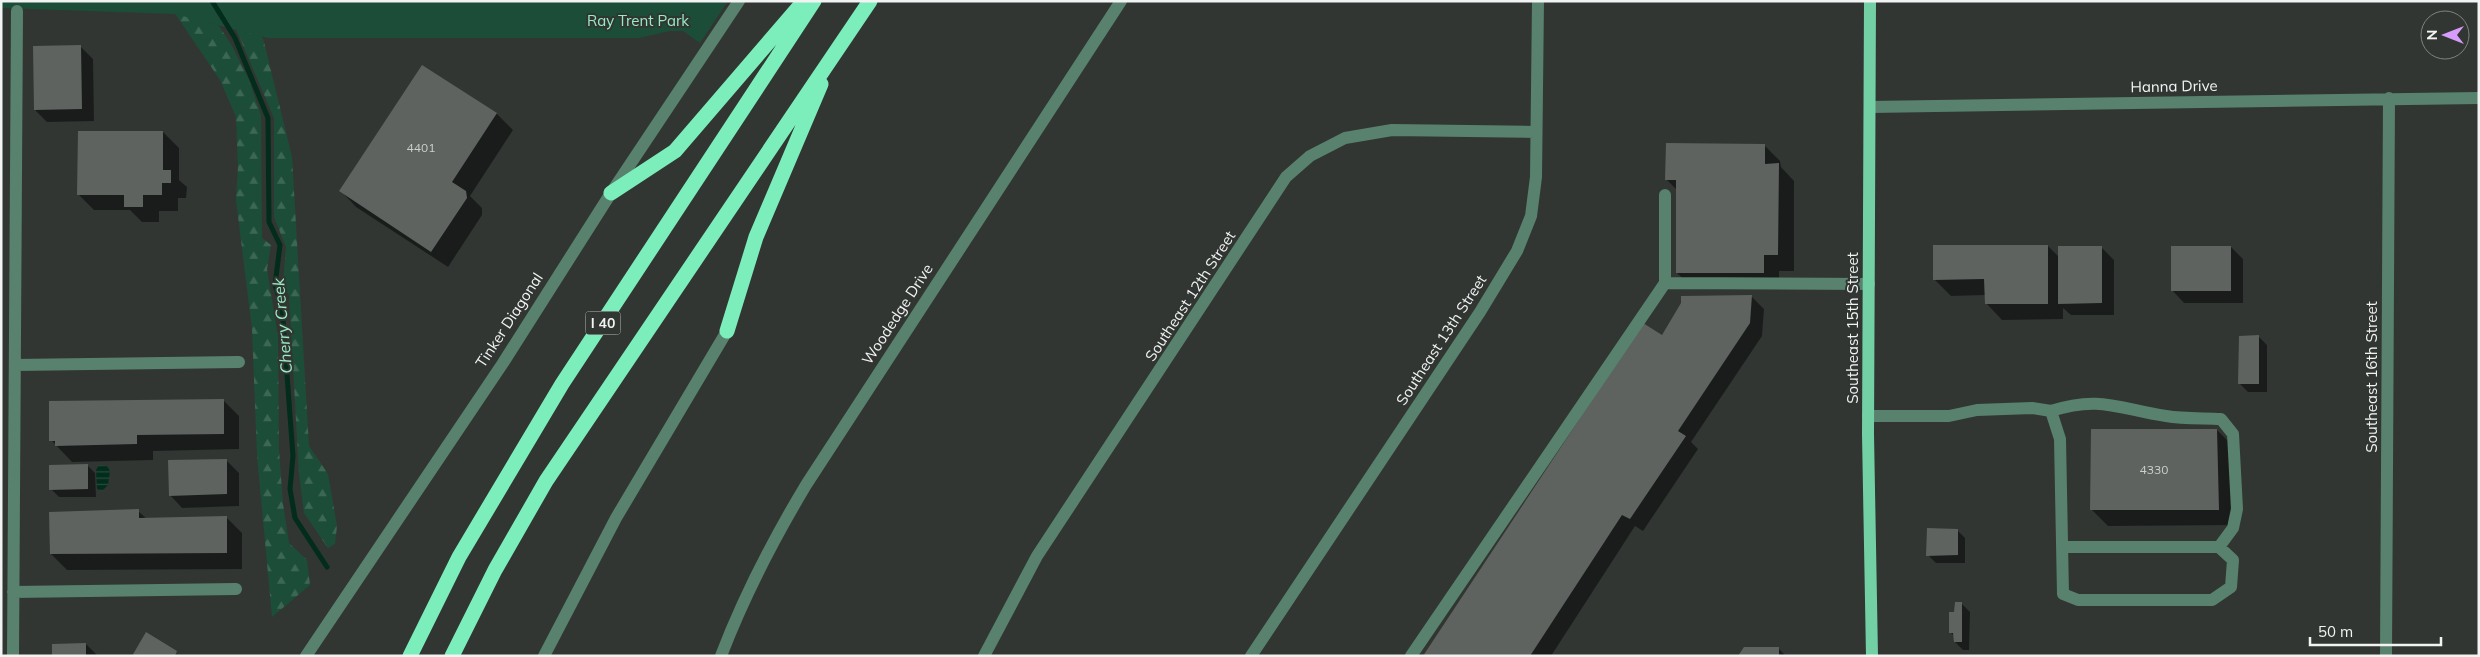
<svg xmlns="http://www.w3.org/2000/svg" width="2480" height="657" font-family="Mulish,sans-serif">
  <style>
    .forest { fill: url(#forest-firs) }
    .park { fill: #1c4d38 }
    .water { fill: url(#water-rules) }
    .shadow { fill: #0007 }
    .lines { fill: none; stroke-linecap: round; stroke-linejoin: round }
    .stream { stroke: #022c1c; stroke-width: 5 }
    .building { fill: #5e6360 }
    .minor { stroke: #58826e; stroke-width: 12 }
    .major { stroke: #73d0a5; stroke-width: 12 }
    .highway { stroke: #7ceebb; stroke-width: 15 }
    .labels { text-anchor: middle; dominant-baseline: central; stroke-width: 4; stroke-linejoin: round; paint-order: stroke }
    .number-label { font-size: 12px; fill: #cdd0ce }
    .shield { fill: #313633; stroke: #b8bbb9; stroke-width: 1 }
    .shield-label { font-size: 14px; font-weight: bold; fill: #f2f4f3 }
    .park-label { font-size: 15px; fill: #98eac3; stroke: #313633 }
    .street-label { font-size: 15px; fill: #f2f4f3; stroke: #313633 }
    .water-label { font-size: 16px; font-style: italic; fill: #9aecc5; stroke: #313633 }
  </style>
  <defs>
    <pattern id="forest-firs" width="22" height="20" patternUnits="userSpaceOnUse" patternTransform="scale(1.25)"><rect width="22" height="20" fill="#1c4d38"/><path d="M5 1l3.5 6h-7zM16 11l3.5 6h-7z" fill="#3d6755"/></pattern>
    <pattern id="water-rules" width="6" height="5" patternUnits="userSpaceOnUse" patternTransform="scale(1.25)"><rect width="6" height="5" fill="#022c1c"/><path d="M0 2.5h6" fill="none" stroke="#274b3d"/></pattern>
  </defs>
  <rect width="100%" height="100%" fill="#313633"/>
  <!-- forest -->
  <path class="forest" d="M202,1L231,44L249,80L261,115L262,238L271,245L267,269L278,337L279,450L283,504L289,543L307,560L310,585L272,617L257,455L252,329L236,200L238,167L236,117L220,80L170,6Z
    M224,1L258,26L264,42L292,157L309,446L328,474L337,526L335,544L328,548L304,513L299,474L289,296L283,283L286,247L274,217V118Z"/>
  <!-- park -->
  <path class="park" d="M1,1H728L700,43L683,31H670L639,38H268L175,14L1,8Z"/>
  <!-- water -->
  <path class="water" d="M99,465L107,466L110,471L108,485L102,491L97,489L96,470Z"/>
  <!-- shadow -->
  <path class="shadow" d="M80,46L93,59L94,121L47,122L35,110Z
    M422,67L497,114L513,130L470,196L482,208V215L448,267L356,207L340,190Z
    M163,132L179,148V180L187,187L186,198H178V211H159V222H142L130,210H94L78,194Z
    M1764,145L1780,161L1781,167L1794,181V271H1779V289H1694L1677,273V190L1667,180Z
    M2048,246L2059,257L2102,248L2114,260V315H2071L2063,308V319L2002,320L1986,303V295L1951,296L1935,280Z
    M2231,247L2243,259V303H2184L2172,290Z
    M1683,297H1752L1764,309L1762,336L1691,442L1698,449L1643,531L1635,526L1551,656H1425L1662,336L1682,303Z
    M2259,337L2267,345V392H2248L2240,384Z
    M223,400L239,416V449L153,451V460L72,462L51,440Z
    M2217,430L2233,446L2234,525L2108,526L2092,510Z
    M226,460L239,473V506L182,508L170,495Z
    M87,465L95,473L96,497H59L51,489Z
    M138,511L147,519L226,517L242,533V569L67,570L51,554Z
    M1957,530L1965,538V563H1936L1928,555Z
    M1961,603L1970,612L1969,650H1963L1955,642V637L1950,632L1956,613Z
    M86,644L98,656H53Z
    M1779,649L1786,656H1739Z"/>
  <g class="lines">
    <!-- stream -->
    <path class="stream" d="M212,1L235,38L268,118L269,222L280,245L275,285L282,307L293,456L290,489L295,518L327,567"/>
  </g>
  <!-- building -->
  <path class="building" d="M81,45L82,109L34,110L33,46Z
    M422,65L497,113L452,182L466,191L467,198L431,252L339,191Z
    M78,131H163V170H171V183H162V195H143V207H124V195H77Z
    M1666,143L1765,144V164L1779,163L1778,255H1764V273H1676V180H1665Z
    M1933,245H2048V304H1985L1984,279L1933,280Z
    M2058,246H2102V303L2058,304Z
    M2171,246H2231V291H2171Z
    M1752,295L1750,323L1678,431L1686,436L1630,519L1622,515L1530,656H1423L1643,323L1662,335L1681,303V296Z
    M2259,335V384H2238L2239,336Z
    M224,399V434L137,435V444L55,446V441H49V401Z
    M2091,429H2217L2219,510H2090Z
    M227,459V494L169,496L168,460Z
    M88,464V489L49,490V465Z
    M139,509V518L227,516V553L50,554L49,512Z
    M1927,528L1958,529V555L1926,556Z
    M1955,602H1962V642H1954L1953,633H1949V612H1954Z
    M146,632L177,651L175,656H132Z
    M86,643V656H52V644Z
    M1744,647H1779V656H1738Z"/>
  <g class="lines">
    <!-- minor -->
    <path class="minor" d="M1870,107L2479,98
      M1665,283L1869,284
      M15,365L239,362
      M2051,411C2100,395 2119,409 2166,416C2184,419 2203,418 2221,419L2233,434L2237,509L2233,528L2219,547
      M1868,416H1949L1977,410L2032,408L2051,411L2060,439L2063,594L2078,600H2212L2231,587L2233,560L2219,547H2063
      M13,592L236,589
      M13,656L17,11
      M306,656L503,363L611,193L739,1
      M544,656L616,518L727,331
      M721,656C744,596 773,540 806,485L1121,1
      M984,656L1037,556L1286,177L1310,156L1345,138L1392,130L1535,132
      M1251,656L1480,312L1517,251L1531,216L1536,177L1538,1
      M1411,656L1665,283V195
      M2386,656L2389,98"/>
    <!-- major -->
    <path class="major" d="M1870,1L1868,434L1872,656"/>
    <!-- highway -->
    <path class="highway" d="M611,193L675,151L804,1
      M727,331L756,237L821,84
      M410,656L459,557L562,384L814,1
      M452,656L495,570L546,481L870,1"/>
  </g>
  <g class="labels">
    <!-- number labels -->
    <g class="number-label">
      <text x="421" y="147">4401</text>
      <text x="2154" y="469">4330</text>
    </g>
    <!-- shield labels -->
    <rect class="shield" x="585.5" y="311.5" width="35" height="23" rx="4"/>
    <g class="shield-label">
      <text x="603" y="323">I 40</text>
    </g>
    <!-- park labels -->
    <g class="park-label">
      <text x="638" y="20">Ray Trent Park</text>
    </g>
    <!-- street labels -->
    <g class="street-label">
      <text transform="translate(2174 86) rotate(-1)">Hanna Drive</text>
      <text transform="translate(1190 296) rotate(-57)">Southeast 12th Street</text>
      <text transform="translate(897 314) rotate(-57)">Woodedge Drive</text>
      <text transform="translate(509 320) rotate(-57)">Tinker Diagonal</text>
      <text transform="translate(1852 328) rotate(-90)">Southeast 15th Street</text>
      <text transform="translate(1441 340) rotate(-57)">Southeast 13th Street</text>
      <text transform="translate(2371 377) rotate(-90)">Southeast 16th Street</text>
    </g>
    <!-- water labels -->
    <g class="water-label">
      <text transform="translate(282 326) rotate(-95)">Cherry Creek</text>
    </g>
  </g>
  <!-- border -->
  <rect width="2480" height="657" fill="none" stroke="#f2f4f3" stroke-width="5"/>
  <!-- north arrow -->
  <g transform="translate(2445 35) rotate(270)"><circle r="24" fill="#313633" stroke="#7e8280"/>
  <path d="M0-4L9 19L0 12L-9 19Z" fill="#d79bf9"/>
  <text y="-8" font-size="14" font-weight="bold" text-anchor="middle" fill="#f2f4f3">N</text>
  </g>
  <!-- scale -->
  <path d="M2310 637v8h131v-8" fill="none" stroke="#f2f4f3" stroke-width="2.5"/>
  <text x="2318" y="637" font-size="15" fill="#f2f4f3" stroke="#313633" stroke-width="4" paint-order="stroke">50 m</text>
</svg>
